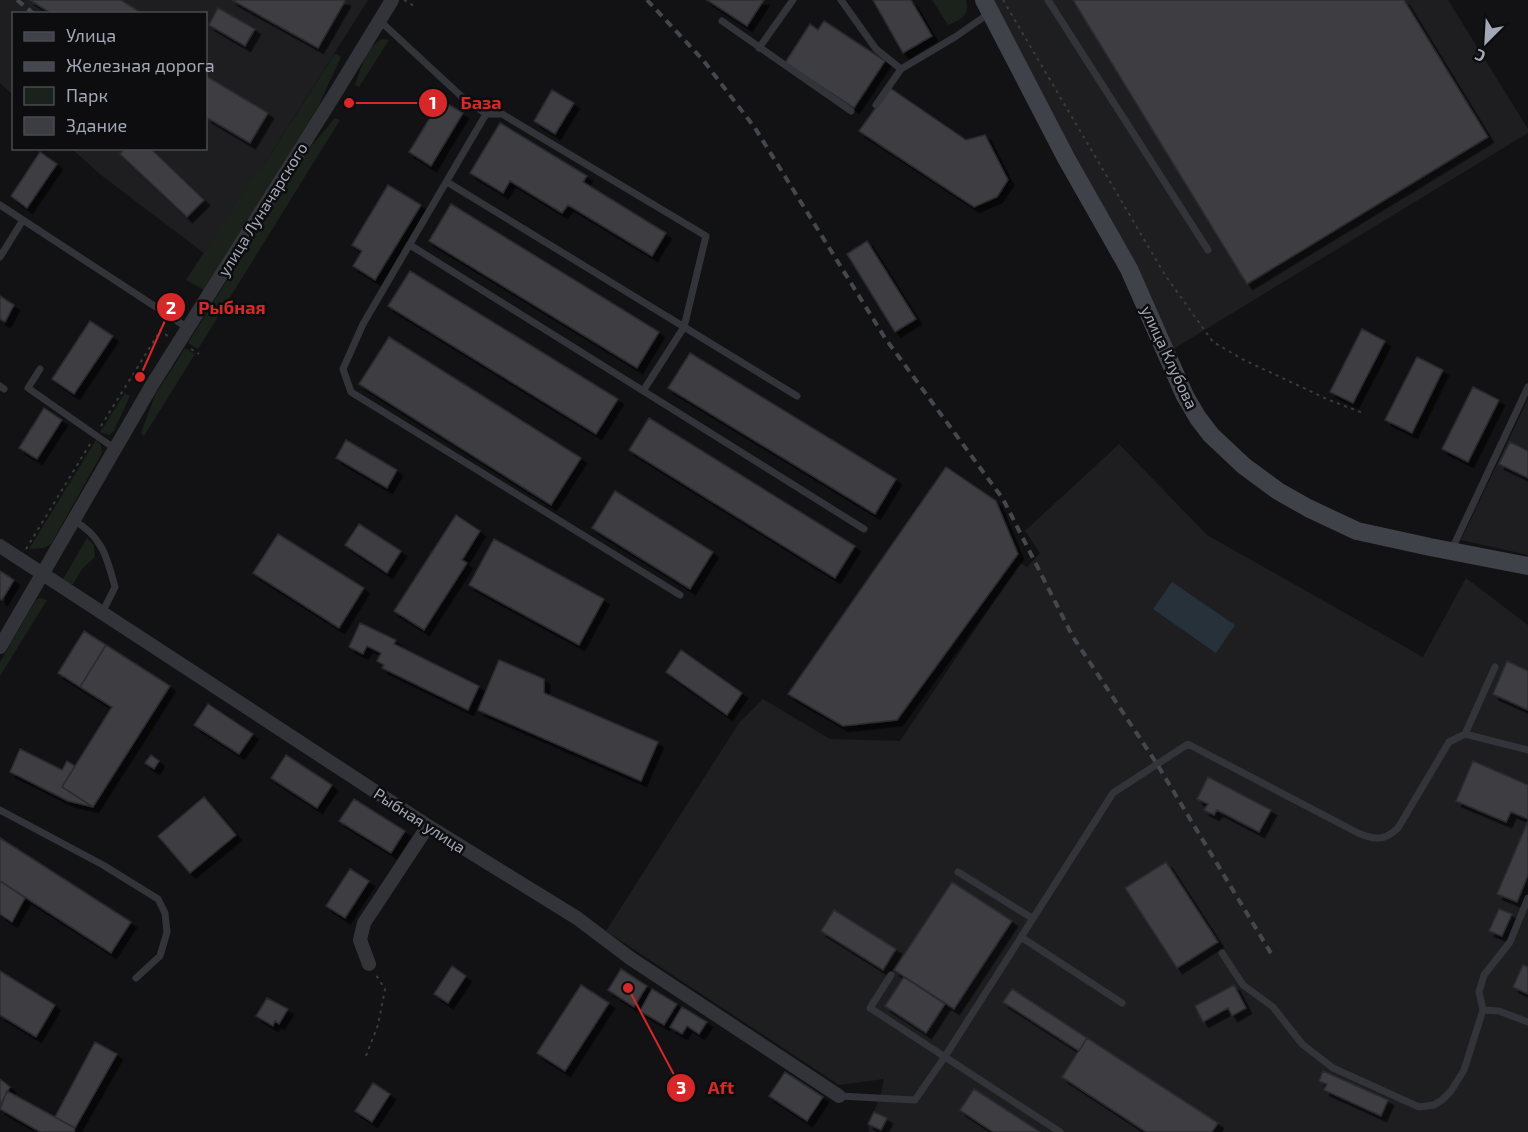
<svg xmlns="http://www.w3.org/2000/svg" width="1528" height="1132" font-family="'Exo 2',sans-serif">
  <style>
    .built { fill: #1e1e21 }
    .green { fill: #1a221b }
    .water { fill: #273139 }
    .building { fill: #3c3d42; stroke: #2c2c30; stroke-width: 1.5; filter: url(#shadow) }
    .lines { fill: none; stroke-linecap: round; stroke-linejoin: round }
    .path { stroke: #383b40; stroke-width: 2; stroke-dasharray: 3 4.5; stroke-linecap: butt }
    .service { stroke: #333439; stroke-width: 7 }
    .minor { stroke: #333439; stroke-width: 14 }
    .secondary { stroke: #404249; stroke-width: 18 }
    .rail { stroke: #45474e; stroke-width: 4; stroke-dasharray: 8 6; stroke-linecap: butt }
    .labels { text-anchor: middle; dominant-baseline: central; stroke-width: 5; stroke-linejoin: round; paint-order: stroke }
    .street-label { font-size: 16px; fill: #a2a8b6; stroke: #0d0d0f }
    .leader { fill: none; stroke: #d62828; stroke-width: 2 }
    .callout-dot { fill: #d62828; stroke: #0d0d0f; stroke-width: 2 }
    .mark-label { font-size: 18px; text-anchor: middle; font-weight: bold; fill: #fff }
    .callout-label { font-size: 18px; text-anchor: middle; font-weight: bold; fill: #d62828; stroke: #0d0d0f; stroke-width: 5; stroke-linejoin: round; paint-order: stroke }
  </style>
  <defs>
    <filter id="shadow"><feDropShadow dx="5.5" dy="5.5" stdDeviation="0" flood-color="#0009"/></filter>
  </defs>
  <rect width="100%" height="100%" fill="#121214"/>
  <!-- built -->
  <path class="built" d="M0,0H368L262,168L258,170L204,253L101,175L72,149L206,148V14H14L13,95L0,83Z
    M992,0H1448L1528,129V133L1170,351Z
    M1528,399V555L1461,540Z
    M1119,444L1207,535L1423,657L1466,578L1528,625V1132H869L868,1124L880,1098L884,1079L839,1085L606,931L739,723L763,699L830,739L900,741L1020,563L1027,567L1040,553L1025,531Z"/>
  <!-- green -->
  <path class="green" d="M932,0H966C971,14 960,21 948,25Z
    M383,39L389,40L359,87L355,85C361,70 366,45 383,39Z
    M335,53L341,57L318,107L204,290L186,280L258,169L262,168Z
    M335,118L340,120L198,349L188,343L307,151Z
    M185,348L195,354L144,436L141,433L155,395Z
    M125,393L130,396L114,431L109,435L100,432Z
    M96,440L101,445L102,453L51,544L44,548L29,549Z
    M87,538L94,545L95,557L82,569L73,584H68L63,579Z
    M40,598L47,600L0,676V662L36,600Z"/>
  <!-- water -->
  <path class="water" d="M1172,582L1235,625L1216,653L1153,609Z"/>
  <!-- building -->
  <path class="building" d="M30,0H121L143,14H52Z
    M232,0H344L345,1L318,48Z
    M707,0H764L747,26Z
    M873,0H911L932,36L903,53Z
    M1073,0H1404L1488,137L1247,284Z
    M218,8L255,29L245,46L209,25Z
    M824,21L885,61L854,108L785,63L810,24L818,30Z
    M206,76L268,113L250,143L206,117Z
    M890,88L966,140L985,135L1008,180L997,197L974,207L859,131Z
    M552,90L574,103L555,134L534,121Z
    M441,100L463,113L431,166L409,152Z
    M500,123L587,176L583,182L666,233L652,256L568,205L562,213L510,181L503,193L470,173Z
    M125,148H150L204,200L187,217L120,154Z
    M40,152L57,164L27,208L11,196Z
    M388,185L421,205L375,280L353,266L362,251L352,245Z
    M451,204L659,332L637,368L429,241Z
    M867,241L916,319L895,332L847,254Z
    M410,271L618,399L596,434L388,306Z
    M0,296L14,305L5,322L0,319Z
    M90,321L113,336L74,394L52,379Z
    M1362,329L1385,341L1353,403L1330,392Z
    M389,337L581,458L551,505L359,384Z
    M690,353L896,479L875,514L668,388Z
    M1417,357L1443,370L1412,433L1385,420Z
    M1473,387L1499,400L1468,462L1442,449Z
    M44,408L62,420L37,459L19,448Z
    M649,418L855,546L835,578L629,450Z
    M346,440L397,470L387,488L336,458Z
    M1510,442L1528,451V478L1499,464Z
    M946,467L996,501L1018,554L897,720L843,726L788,694Z
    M615,491L713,552L690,589L592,528Z
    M456,515L480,531L462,560L467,563L424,630L394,611Z
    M359,524L401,551L387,573L345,545Z
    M278,534L364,588L339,628L253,573Z
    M494,539L604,599L579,645L469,585Z
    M0,571L14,580L2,600L0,599Z
    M360,623L396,640L394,644L479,686L468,710L382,668L384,665L377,661L381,653L367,646L363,654L349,647Z
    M84,631L106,645L80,687L58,673Z
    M106,645L170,686L93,807L62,787L112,707L80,687Z
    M681,650L742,693L727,715L666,672Z
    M499,660L544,679V693L658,742L641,781L478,710Z
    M1507,661L1528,671V710L1493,694Z
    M208,704L253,734L239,754L194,725Z
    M20,749L62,770L67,761L75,766L62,787L93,807L68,801L10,772Z
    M151,755L159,761L154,769L145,763Z
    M286,755L332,785L317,808L271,778Z
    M1473,761L1528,785V819L1511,812L1506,822L1456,801Z
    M1208,777L1271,810L1259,832L1217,810L1214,815L1204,810L1208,804L1197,799Z
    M204,797L236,835L190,873L158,836Z
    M354,799L405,831L391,853L339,821Z
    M1528,821V875L1517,902L1497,894Z
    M0,838L131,922L111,953L0,881Z
    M1166,862L1218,942L1177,968L1125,888Z
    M350,869L369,881L345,918L326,906Z
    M0,881L25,898L12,922L0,914Z
    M952,882L1012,921L954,1009L894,970Z
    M1499,909L1512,914L1502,936L1489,931Z
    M834,910L896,949L883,970L821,931Z
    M1523,965L1528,967V994L1513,987Z
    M452,966L466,976L448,1003L434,994Z
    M621,969L647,986L634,1007L608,990Z
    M0,971L55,1005L36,1037L0,1015Z
    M904,977L945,1004L926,1033L885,1006Z
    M581,985L609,1003L565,1071L537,1053Z
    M1234,985L1246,1008L1232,1016L1228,1008L1203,1022L1195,1006Z
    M652,989L677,1004L664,1025L640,1011Z
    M1012,989L1087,1038L1079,1051L1003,1002Z
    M267,998L288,1009L279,1024L275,1021L273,1026L256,1016Z
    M682,1007L707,1022L699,1034L687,1026L682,1034L670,1027Z
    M1087,1038L1218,1123L1212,1132H1146L1062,1077Z
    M95,1042L117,1054L75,1128L55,1117Z
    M1323,1071L1388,1100L1381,1116L1324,1090L1327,1084L1319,1081Z
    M785,1072L823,1097L807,1121L769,1096Z
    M0,1079L10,1087L0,1105Z
    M373,1083L390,1094L372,1122L355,1111Z
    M974,1089L1040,1132H993L960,1110Z
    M7,1091L75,1128L74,1132H40L0,1109Z
    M874,1112L887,1118L881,1130L868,1124Z"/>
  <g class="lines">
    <!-- path -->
    <path class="path" d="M404,0L414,6
      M1003,0L1165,275L1213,342L1244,360L1329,400L1363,413
      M164,323L160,331L168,336
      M191,349L199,354
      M101,426L160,331
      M26,549L90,444
      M366,1056L378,1025L385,989L376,975"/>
    <!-- service -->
    <path class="service" d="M841,0L876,49L901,69L955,37L991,12
      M1048,0L1208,250
      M379,20L461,96L486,114L363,324L343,369L351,392L680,595
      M722,21L851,111
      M759,48L793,0
      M876,105L901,69
      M486,114H502L706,236L684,327L643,391
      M447,182L797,396
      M0,205L188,328
      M410,245L864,529
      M0,257L23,220
      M40,369L28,388L114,448
      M0,386L4,389
      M73,520C102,536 107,557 115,587L102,613
      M1452,549L1528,387
      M1465,734L1495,667
      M0,810L103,865L158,899L165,913L167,932L160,956L136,978
      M958,872L1032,918
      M1021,937L1122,1003
      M1222,953L1243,985L1273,1007L1302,1044L1333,1068L1419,1107L1434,1105L1442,1100L1451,1091L1464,1070L1483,1010L1479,992L1484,975L1510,942L1528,898
      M891,975L870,1008L1060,1132
      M1483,1010L1499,1011L1528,1022
      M839,1096L915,1100L944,1058L1113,793L1188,744L1358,833C1374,840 1385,841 1398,828L1449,742L1465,734L1528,750"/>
    <!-- minor -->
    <path class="minor" d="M0,546L428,826L577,918L630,958L839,1096
      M0,647L152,385L333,97L392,0
      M369,964L360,940L364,923L428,826"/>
    <!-- secondary -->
    <path class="secondary" d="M984,0L1066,158L1129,269L1185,396L1198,418L1211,435L1244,466L1278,491L1308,508L1357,531L1430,547L1528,566"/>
    <!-- rail -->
    <path class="rail" d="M17,0L34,14
      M647,0L703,60L755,128L885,338L1003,499L1073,637L1157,764L1272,955"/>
  </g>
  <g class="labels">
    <!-- street labels -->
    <g class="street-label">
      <text transform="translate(262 209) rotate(-58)">улица Луначарского</text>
      <text transform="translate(1170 357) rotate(65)">улица Клубова</text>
      <text transform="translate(420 820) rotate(33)">Рыбная улица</text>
    </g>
  </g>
  <!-- callouts -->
  <path class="leader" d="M349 103L433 103M140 377L171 307M628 988L681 1088"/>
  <g class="callout-dot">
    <circle cx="349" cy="103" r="6"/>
    <circle cx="140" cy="377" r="6"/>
    <circle cx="628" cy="988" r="6"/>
    <circle cx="433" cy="103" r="15"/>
    <circle cx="171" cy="307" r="15"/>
    <circle cx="681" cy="1088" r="15"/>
  </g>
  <g class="mark-label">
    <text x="433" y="109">1</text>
    <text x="171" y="314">2</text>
    <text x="681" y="1094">3</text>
  </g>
  <g class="callout-label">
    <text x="481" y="109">База</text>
    <text x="232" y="314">Рыбная</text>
    <text x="721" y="1094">Aft</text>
  </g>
  <!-- legend -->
  <rect x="12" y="12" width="195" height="138" fill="#0d0d0f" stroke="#494b52" stroke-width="1.5"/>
  <rect x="24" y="32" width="30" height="9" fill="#404249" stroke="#494b52" stroke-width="1.5"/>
  <text x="66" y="42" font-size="18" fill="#a2a8b6">Улица</text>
  <rect x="24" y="62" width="30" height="9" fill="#45474e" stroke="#494b52" stroke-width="1.5"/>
  <text x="66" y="72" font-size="18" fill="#a2a8b6">Железная дорога</text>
  <rect x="24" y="87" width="30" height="18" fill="#1a221b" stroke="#494b52" stroke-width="1.5"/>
  <text x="66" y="102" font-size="18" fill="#a2a8b6">Парк</text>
  <rect x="24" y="117" width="30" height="18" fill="#3c3d42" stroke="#494b52" stroke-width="1.5"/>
  <text x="66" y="132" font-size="18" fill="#a2a8b6">Здание</text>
  <!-- north arrow -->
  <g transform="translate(1486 42) rotate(204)" stroke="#0d0d0f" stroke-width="4.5" paint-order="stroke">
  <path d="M0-4.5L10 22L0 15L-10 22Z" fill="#a2a8b6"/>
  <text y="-9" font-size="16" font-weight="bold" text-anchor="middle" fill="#a2a8b6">С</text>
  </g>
</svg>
